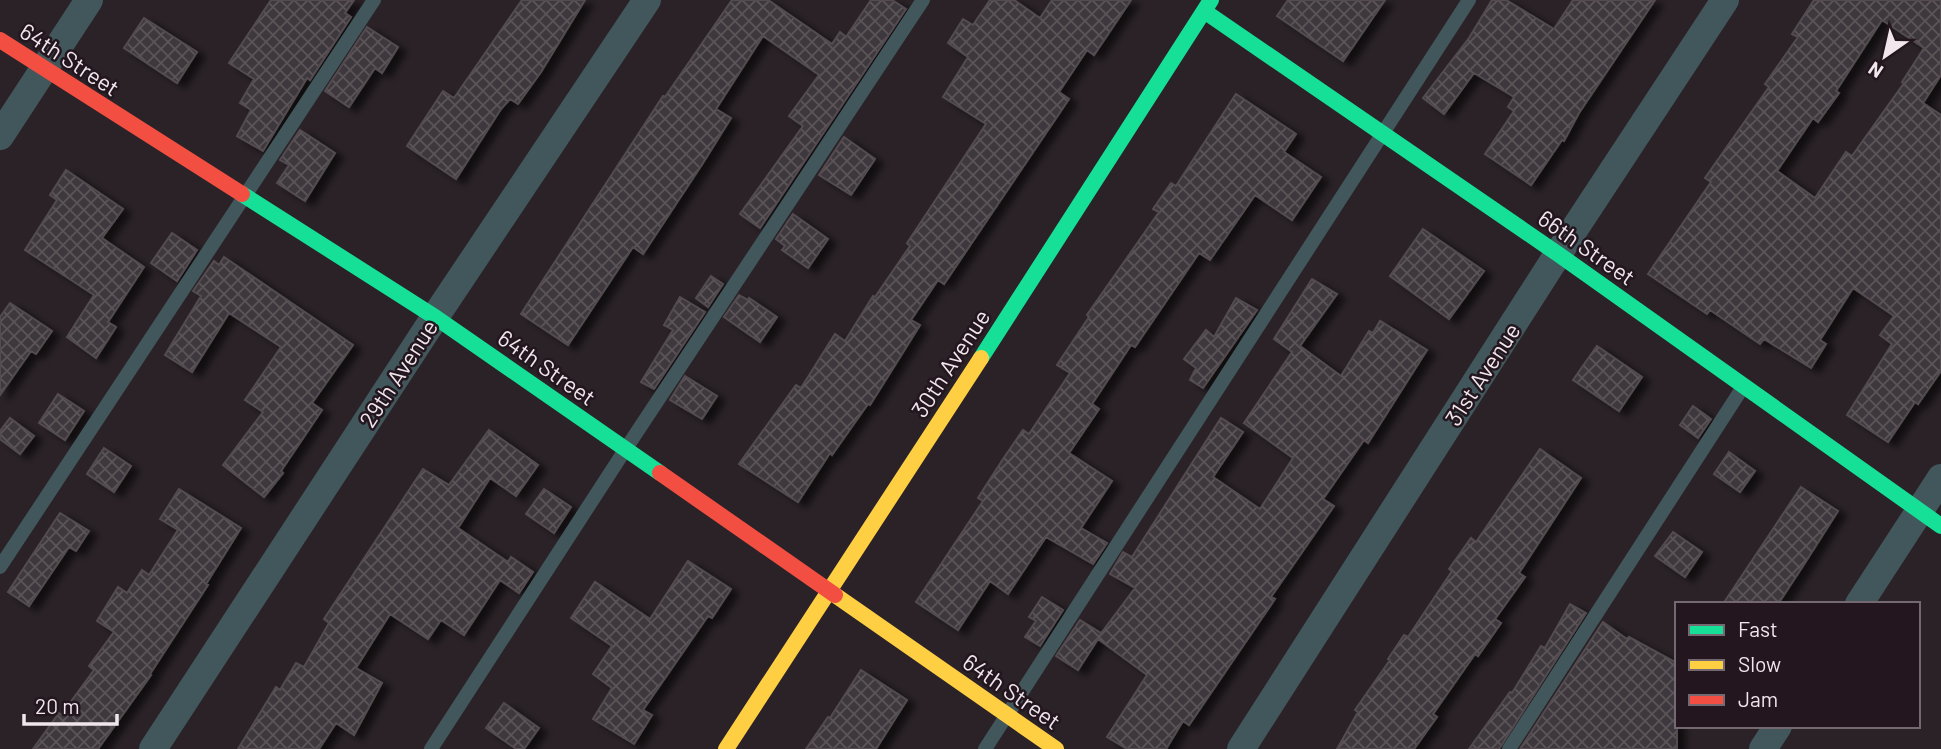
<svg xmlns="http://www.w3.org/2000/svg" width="1941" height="749" font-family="Barlow,sans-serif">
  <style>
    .building { fill: url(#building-cross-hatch); stroke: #524c50; stroke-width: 2; fill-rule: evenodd; filter: url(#shadow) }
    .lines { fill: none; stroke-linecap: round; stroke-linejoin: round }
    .lane { stroke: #42575b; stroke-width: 14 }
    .street { stroke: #42575b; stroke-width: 28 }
    .fast { stroke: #16e098; stroke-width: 16 }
    .slow { stroke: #ffcf43; stroke-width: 16 }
    .jam { stroke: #f24e42; stroke-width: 16 }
    .labels { text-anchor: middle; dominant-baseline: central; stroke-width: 5; stroke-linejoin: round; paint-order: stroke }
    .street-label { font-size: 23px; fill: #f0e6ec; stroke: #23161f }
  </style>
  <defs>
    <pattern id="building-cross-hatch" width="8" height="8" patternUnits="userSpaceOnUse" patternTransform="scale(1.75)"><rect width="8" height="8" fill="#3e383c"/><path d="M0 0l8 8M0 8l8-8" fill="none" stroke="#5a5558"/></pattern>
    <filter id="shadow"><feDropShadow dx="8" dy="4.5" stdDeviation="3.5" flood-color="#0009"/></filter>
  </defs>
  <rect width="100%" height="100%" fill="#2a2227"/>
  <!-- building -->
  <path class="building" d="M271,0H354L345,13L351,17L310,80L307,78L263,151L237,136L251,110L240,103L254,79L229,63Z
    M522,0H585L541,72L518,104L510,99L501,109L456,179L407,146L443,91L454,98Z
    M732,0H768L832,44L840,32L846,37L871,0H892L906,9L760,228L740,214L803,126L789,116L819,75L763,36L716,109L731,118L703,163L643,254L633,247L568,345L521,314L663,96L665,97Z
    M990,0H1014L1040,18L1052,0H1131L1094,55L1087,50L1059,92L1069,99L944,284L938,280L911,320L920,325L892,370L870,405L868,404L832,455L830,453L798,502L739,464L796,385L801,388L835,334L845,341L873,296L875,297L910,246L907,243L986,124L943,97L968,57L948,43L963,19L973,25Z
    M1288,0H1385L1343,61L1277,16Z
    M1492,0H1506L1554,29L1573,0H1655L1579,113L1564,141L1562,140L1531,185L1485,154L1514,111L1508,107L1514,97L1474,73L1444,114L1423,98L1469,38Z
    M1814,0H1941V75L1923,103L1941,115V371L1918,404L1915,402L1888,442L1847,415L1892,344L1880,335L1894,316L1853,288L1820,340L1826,344L1811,368L1764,339L1760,344L1710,310L1707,314L1648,274L1711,182L1705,178L1769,87L1765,84L1798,37L1792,34ZM1882,20L1924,48L1902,82L1904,83L1852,156L1846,152L1815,198L1777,171L1813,118L1818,122L1839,93L1836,91Z
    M144,18L197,52L177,83L124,48Z
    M367,27L398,47L382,73L375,68L349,107L325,91Z
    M1236,94L1296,134L1284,152L1321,177L1292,220L1255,195L1210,260L1199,253L1135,347L1131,345L1092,404L1099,409L1069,453L1112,481L1081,528L1107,543L1093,564L1046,537L1008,594L990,581L958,630L916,602L983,501L978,498L1003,459L1023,430L1029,434L1070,373L1057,365L1089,317L1087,315L1159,212L1153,209L1171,183L1176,186Z
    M300,130L335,153L305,201L277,183L289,165L280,160Z
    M844,137L875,159L851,195L819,175Z
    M66,170L123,209L102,238L144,267L108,322L116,327L96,358L67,337L94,295L25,250L57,200L50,195Z
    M793,214L828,239L808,268L782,250L785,246L776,239Z
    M1423,229L1484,271L1449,319L1390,276Z
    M172,233L197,250L177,281L151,263Z
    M224,257L353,345L312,403L322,410L281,471L283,473L264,497L223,465L263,412L245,400L281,347L229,313L192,372L165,355L201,296L193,291L214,261L219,265Z
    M711,276L723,284L708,307L696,298Z
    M1312,279L1337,294L1300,346L1341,376L1369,331L1373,333L1380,321L1427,350L1368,443L1364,440L1323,499L1334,506L1271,597L1275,599L1189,725L1183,721L1166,749H1127L1107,737L1147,675L1098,639L1078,670L1056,656L1080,620L1101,633L1099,636L1135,588L1110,574L1123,552L1132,557L1221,418L1243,432L1213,477L1260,509L1293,458L1244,423L1292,352L1274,339Z
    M739,295L748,300L749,298L777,317L760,342L724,317Z
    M680,297L705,312L654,389L641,382L673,330L664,325Z
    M1236,298L1257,310L1203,388L1190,380L1196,368L1184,359L1206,330L1214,337Z
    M10,303L52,331L36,354L31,351L0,395V317Z
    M1597,346L1642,377L1619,411L1573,380Z
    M685,376L717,396L702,419L670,400Z
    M58,394L84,411L65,440L39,423Z
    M1693,406L1711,419L1698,438L1680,425Z
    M10,418L34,436L20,454L0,439V431Z
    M489,430L538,465L516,496L490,478L458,528L508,562L511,557L533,572L519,593L500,580L464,635L441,620L428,639L390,614L356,668L382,683L354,735L336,723L319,749H238L276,687L280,690L296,663L304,667L329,623L324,619L423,469L449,485Z
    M104,448L131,466L114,492L87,474Z
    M1540,449L1581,478L1519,573L1525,577L1495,619L1501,623L1478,656L1475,654L1433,714L1437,717L1414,749H1337L1358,712L1355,710L1390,660L1388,659L1404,635L1408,637L1452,571L1449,569L1471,538L1476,542Z
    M1729,452L1755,471L1740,492L1714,474Z
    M1801,487L1838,511L1803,566L1778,604H1723Z
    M179,489L241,528L206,584L208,585L150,674L151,675L98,749H33L59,713L61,715L94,670L89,666L114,632L97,621L118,587L127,593L142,570L149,575L178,530L160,519Z
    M544,489L571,507L554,533L526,514Z
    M60,513L89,531L76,551L69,547L29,606L8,592Z
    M1673,532L1702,552L1685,577L1655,556Z
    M688,561L731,589L712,618L708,616L643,710L652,715L634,744L593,719L612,688L593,674L612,646L571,618L595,582L650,619Z
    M1042,597L1063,610L1040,646L1025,637L1036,621L1029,617Z
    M1570,604L1586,613L1499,749H1469L1510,692L1512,693L1541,646L1545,648Z
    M1603,622L1627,639L1629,637L1677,663V749H1520Z
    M861,670L907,700L876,749H806L828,717L830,718Z
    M504,703L539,728L524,749H516L486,728Z"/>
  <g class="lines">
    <!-- lane -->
    <path class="lane" d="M0,567L374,0
      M431,749L625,450L923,0
      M985,749L1469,0
      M1509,749L1743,387"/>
    <!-- street -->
    <path class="street" d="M0,136L89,0
      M1859,604L1941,478
      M153,749L435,317L647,0
      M1241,749L1558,254L1725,0
      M1763,749L1778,726"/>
    <!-- fast -->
    <path class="fast" d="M1204,11L1558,254L1941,526
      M242,194L435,317L660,473
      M981,358L1211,0"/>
    <!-- slow -->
    <path class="slow" d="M835,595L1056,749
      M726,749L981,358"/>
    <!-- jam -->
    <path class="jam" d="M0,40L242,194
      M660,473L835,595"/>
  </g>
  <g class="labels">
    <!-- street labels -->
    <g class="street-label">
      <text transform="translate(70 59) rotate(33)">64th Street</text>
      <text transform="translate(1587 247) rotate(35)">66th Street</text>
      <text transform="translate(950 363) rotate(-57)">30th Avenue</text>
      <text transform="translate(547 367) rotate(35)">64th Street</text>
      <text transform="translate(398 373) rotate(-57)">29th Avenue</text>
      <text transform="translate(1482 374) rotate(-57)">31st Avenue</text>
      <text transform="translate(1012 691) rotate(35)">64th Street</text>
    </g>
  </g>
  <!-- legend -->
  <rect x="1675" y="602" width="245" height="126" fill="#23161f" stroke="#756971" stroke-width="2"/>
  <rect x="1689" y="625" width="35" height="10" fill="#16e098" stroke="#756971" stroke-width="2"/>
  <text x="1738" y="637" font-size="21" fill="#f0e6ec">Fast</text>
  <rect x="1689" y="660" width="35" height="10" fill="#ffcf43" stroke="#756971" stroke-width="2"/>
  <text x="1738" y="672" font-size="21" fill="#f0e6ec">Slow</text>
  <rect x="1689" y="695" width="35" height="10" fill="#f24e42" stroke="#756971" stroke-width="2"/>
  <text x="1738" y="707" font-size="21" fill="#f0e6ec">Jam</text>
  <!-- north arrow -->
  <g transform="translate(1885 56) rotate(214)" stroke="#23161f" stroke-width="5" paint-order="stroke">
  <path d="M0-5L12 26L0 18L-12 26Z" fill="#f0e6ec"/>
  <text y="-10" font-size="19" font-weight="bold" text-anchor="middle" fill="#f0e6ec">N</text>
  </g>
  <!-- scale -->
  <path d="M24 714v10h93v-10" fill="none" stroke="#f0e6ec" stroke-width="3.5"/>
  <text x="35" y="714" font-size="21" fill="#f0e6ec" stroke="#23161f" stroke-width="5" paint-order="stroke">20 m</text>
</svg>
